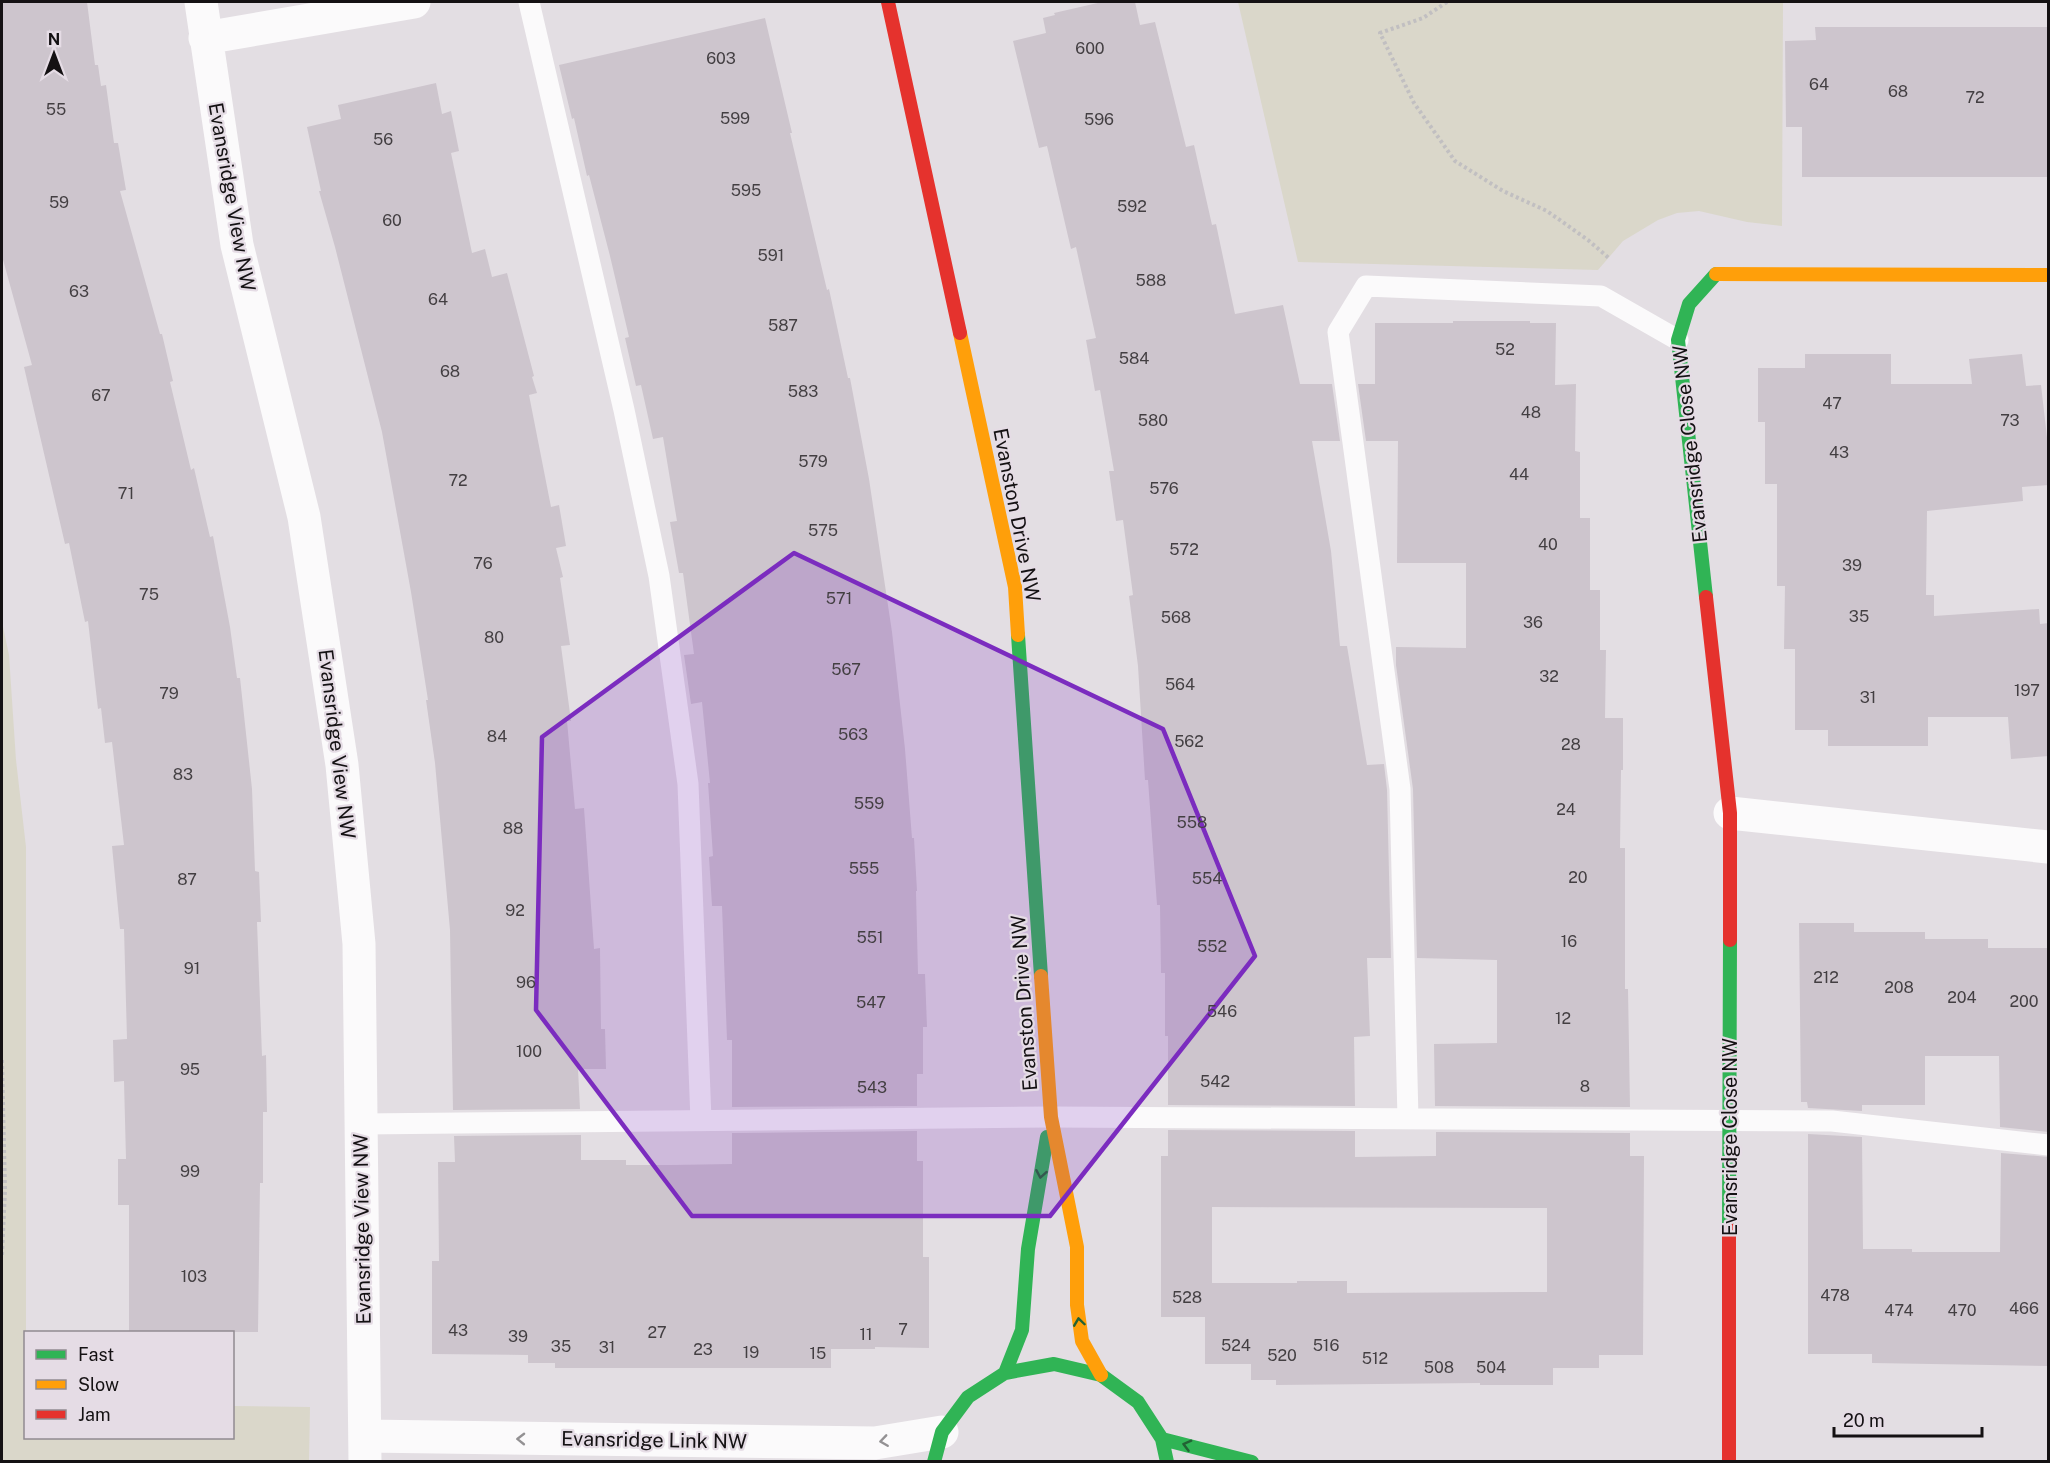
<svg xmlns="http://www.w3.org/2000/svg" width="2050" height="1463" font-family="'Public Sans',sans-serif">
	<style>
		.green { fill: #dad7ca }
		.building { fill: #cdc5cd; fill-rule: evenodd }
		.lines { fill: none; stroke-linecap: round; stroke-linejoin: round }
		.path { stroke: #c1bfc1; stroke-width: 4; stroke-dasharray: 3 3; stroke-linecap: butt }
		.lane { stroke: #fbfafb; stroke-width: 21 }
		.street { stroke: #fbfafb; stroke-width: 33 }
		.fast { stroke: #30b455; stroke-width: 14 }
		.slow { stroke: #ff9f0a; stroke-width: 14 }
		.jam { stroke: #e5322d; stroke-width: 14 }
		.oneway { stroke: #226234 }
		.oneway2 { stroke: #939193 }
		.marked { fill: #7b2cbf; fill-opacity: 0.2; stroke: #7b2cbf; stroke-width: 4.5; stroke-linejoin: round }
		.labels { text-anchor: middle; stroke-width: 4.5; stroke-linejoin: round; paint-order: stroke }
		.number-label { font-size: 16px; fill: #433f42 }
		.street-label { font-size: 20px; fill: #141113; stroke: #e5dce5 }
	</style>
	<rect width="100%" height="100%" fill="#e3dee3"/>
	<path class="green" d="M1238 2H1783L1782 226 1747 222 1699 211 1677 213 1658 220 1623 241 1598 270 1298 262Z
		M2 622 9 655 16 760 26 847V1438H232L233 1406 310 1407 309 1461H2Z"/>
	<path class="building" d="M2 2H87L95 65H98L101 86 106 85 114 143H118L126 190 120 191 160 334H162L173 381 170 382 191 470 194 468 210 537 213 536 230 627 237 678H240L252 789 255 871 259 872 261 922H257L262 1056 266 1055 267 1112H263V1183H260L258 1332H129V1205H118V1159H126L124 1081 114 1082 113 1040 127 1039 124 929H120L112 846 124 845 112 742 105 743 101 708 98 709 88 621 85 622 69 543 65 544 24 367 32 365 2 256Z
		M1102 2H1135L1140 25 1155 22 1186 147 1194 145 1212 225 1216 224 1235 314 1283 305 1300 384H1332L1340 441H1312L1331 551 1340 646H1347L1367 765 1384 764 1387 790 1391 958H1367L1370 1036 1354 1037 1355 1106 1168 1105V1036H1165V973H1161L1160 905H1157L1148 780H1145L1138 666 1129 596 1133 595 1123 520 1116 521 1109 471H1114L1100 390 1095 391 1086 340 1096 338 1076 247 1071 249 1047 146 1039 148 1013 41 1046 33 1043 18 1055 15 1054 13Z
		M765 18 792 133H790L827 290 829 289 848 378H850L869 479 892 632 905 749 912 838H914L917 891H916L918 974H925L927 1027H923V1074H917V1106L732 1107V1040H727L722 906H712L709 857 713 856 708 783H710L702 702 691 704 684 655 694 654 683 573H679L670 522 677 521 663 437 653 439 641 385 636 386 625 338 629 337 610 256 589 175 587 176 574 118 572 119 559 65Z
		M1815 27H2049V177H1802V127H1786L1785 41 1816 40Z
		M436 83 442 114 451 111 459 151 451 153 472 253 485 249 492 277 507 273 534 376 532 377 537 393 529 395 551 507 559 505 566 546 556 548 563 577 560 578 570 645 561 646 571 721H567L575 809 584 808 594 949 600 948 601 1029H605L606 1069H578L580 1109 453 1110 450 930 435 763 426 700H428L411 592 382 432 335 247 319 191H321L307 127 341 119 338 105Z
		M1453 321H1530V323H1556L1555 385 1576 384 1575 451 1580 452V518H1590V590H1600V650H1606L1605 718H1623V770H1621L1620 848H1625V989H1628L1630 1107 1435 1106 1434 1044 1497 1043V960L1417 958 1413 789 1396 665V647L1466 648V563H1397L1398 441H1366L1358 384H1375V323H1453Z
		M1805 354H1891V384H1972L1969 359 2022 354 2026 386 2041 385 2049 455V485L2022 487 2023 501 1927 511 1926 595H1934V616L2039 609 2040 624 2049 623V756L2011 759 2008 717H1928V746H1828V730H1795V649H1784L1785 586H1777V484H1765V422H1758V368H1805Z
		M1799 923H1854V932H1925V939H1988V948H2049V1132L2000 1127 1999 1056H1925V1105H1862V1111L1808 1108 1807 1102H1801Z
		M1168 1130 1355 1131V1157L1436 1156V1132L1630 1133V1156H1644L1643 1355H1599V1368H1553V1385H1480V1383L1276 1385V1380H1251V1364H1205V1317H1161V1156H1168ZM1212 1207 1547 1208V1292L1347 1293V1281H1297V1283H1212Z
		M917 1131V1161H923V1257H929V1348L875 1347V1349H831V1368H555V1363H528V1355L432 1354V1261H439L438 1162H455L454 1136 581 1135V1160H626V1165H671L732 1164V1133Z
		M1808 1134 1862 1137 1863 1249H1912V1252H2000L2001 1153 2049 1157V1366L1872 1363V1354H1808Z"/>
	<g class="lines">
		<path class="path" d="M1447 2 1423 18 1380 33 1414 103 1455 161 1503 191 1547 211 1588 240 1610 259
			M2 1060 5 1190 2 1255"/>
		<path class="lane" d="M529 2 624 410 659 576 688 784 701 1120
			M1408 1119 1400 789 1338 332 1366 286 1601 296 1678 340
			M361 1124 1051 1117 1832 1121 2048 1145"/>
		<path class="street" d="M201 2 237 245 304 517 342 765 359 944 365 1462
			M205 38 414 2
			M1730 813 2048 847
			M365 1436 875 1443 942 1432"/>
		<path class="fast" d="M1706 597 1678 340 1689 304 1716 274
			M1018 635 1041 976
			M1729 1229 1730 940
			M1005 1373 1022 1330 1028 1249 1047 1137
			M1162 1439 1252 1462
			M934 1462 942 1432 968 1397 1005 1373 1054 1364 1101 1375 1138 1402 1162 1439 1167 1462"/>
		<path class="slow" d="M1716 274 2048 275
			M960 333 1015 587 1018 635
			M1041 976 1051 1117 1077 1247V1305L1082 1341 1101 1375"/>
		<path class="jam" d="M888 2 960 333
			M1706 597 1730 813V940
			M1729 1462V1229"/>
	</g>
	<defs><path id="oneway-chevron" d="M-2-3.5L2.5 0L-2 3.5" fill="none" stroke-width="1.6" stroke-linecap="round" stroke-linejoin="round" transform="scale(1.5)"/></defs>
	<g class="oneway">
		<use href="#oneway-chevron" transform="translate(1041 1174) rotate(100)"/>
		<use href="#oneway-chevron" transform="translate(1079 1322) rotate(-98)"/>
		<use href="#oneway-chevron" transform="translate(1187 1445) rotate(-165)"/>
	</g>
	<g class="oneway2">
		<use href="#oneway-chevron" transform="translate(521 1439) rotate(-179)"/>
		<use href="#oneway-chevron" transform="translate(884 1441) rotate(172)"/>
	</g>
	<path class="marked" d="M794 553 1163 729 1255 956 1050 1216H692L536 1010 542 737Z"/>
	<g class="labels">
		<g class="number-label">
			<text x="1090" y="54">600</text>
			<text x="721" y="64">603</text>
			<text x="1819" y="90">64</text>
			<text x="1898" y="97">68</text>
			<text x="1975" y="103">72</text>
			<text x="56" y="115">55</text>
			<text x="735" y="124">599</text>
			<text x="1099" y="125">596</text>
			<text x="383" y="145">56</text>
			<text x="746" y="196">595</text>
			<text x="59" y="208">59</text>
			<text x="1132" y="212">592</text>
			<text x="392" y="226">60</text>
			<text x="771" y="261">591</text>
			<text x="1151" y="286">588</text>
			<text x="79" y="297">63</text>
			<text x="438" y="305">64</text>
			<text x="783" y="331">587</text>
			<text x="1505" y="355">52</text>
			<text x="1134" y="364">584</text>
			<text x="450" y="377">68</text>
			<text x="803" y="397">583</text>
			<text x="101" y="401">67</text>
			<text x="1832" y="409">47</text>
			<text x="1531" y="418">48</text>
			<text x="1153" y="426">580</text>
			<text x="2010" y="426">73</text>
			<text x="1839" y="458">43</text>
			<text x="813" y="467">579</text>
			<text x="1519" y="480">44</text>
			<text x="458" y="486">72</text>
			<text x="1164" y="494">576</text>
			<text x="126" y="499">71</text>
			<text x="823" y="536">575</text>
			<text x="1548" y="550">40</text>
			<text x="1184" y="555">572</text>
			<text x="483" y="569">76</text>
			<text x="1852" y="571">39</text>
			<text x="149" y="600">75</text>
			<text x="839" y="604">571</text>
			<text x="1859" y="622">35</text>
			<text x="1176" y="623">568</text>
			<text x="1533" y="628">36</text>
			<text x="494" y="643">80</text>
			<text x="846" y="675">567</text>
			<text x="1549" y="682">32</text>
			<text x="1180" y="690">564</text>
			<text x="2027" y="696">197</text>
			<text x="169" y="699">79</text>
			<text x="1868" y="703">31</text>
			<text x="853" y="740">563</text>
			<text x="497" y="742">84</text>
			<text x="1189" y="747">562</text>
			<text x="1571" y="750">28</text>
			<text x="183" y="780">83</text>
			<text x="869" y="809">559</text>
			<text x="1566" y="815">24</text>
			<text x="1192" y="828">558</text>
			<text x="513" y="834">88</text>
			<text x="864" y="874">555</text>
			<text x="1578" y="883">20</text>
			<text x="1207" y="884">554</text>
			<text x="187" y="885">87</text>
			<text x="515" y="916">92</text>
			<text x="870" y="943">551</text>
			<text x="1569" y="947">16</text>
			<text x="1212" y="952">552</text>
			<text x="192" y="974">91</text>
			<text x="1826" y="983">212</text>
			<text x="526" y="988">96</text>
			<text x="1899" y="993">208</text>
			<text x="1962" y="1003">204</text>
			<text x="2024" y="1007">200</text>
			<text x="871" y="1008">547</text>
			<text x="1222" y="1017">546</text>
			<text x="1563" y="1024">12</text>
			<text x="529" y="1057">100</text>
			<text x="190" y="1075">95</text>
			<text x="1215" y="1087">542</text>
			<text x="1585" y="1092">8</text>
			<text x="872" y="1093">543</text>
			<text x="190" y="1177">99</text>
			<text x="194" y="1282">103</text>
			<text x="1835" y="1301">478</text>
			<text x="1187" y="1303">528</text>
			<text x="2024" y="1314">466</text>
			<text x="1899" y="1316">474</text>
			<text x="1962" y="1316">470</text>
			<text x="903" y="1335">7</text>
			<text x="458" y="1336">43</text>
			<text x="657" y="1338">27</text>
			<text x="866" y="1340">11</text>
			<text x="518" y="1342">39</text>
			<text x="1236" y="1351">524</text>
			<text x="1326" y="1351">516</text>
			<text x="561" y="1352">35</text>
			<text x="607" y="1353">31</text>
			<text x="703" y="1355">23</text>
			<text x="751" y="1358">19</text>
			<text x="818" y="1359">15</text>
			<text x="1282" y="1361">520</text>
			<text x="1375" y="1364">512</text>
			<text x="1439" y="1373">508</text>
			<text x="1491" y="1373">504</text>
		</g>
		<g class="street-label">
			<text transform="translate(232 197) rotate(80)" y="7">Evansridge View NW</text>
			<text transform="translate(1690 444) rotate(-96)" y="7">Evansridge Close NW</text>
			<text transform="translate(1017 515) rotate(79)" y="7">Evanston Drive NW</text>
			<text transform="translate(337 744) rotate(83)" y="7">Evansridge View NW</text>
			<text transform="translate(1024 1003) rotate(-94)" y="7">Evanston Drive NW</text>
			<text transform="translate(1730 1137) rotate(-90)" y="7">Evansridge Close NW</text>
			<text transform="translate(362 1229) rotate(-91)" y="7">Evansridge View NW</text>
			<text transform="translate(654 1440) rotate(1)" y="7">Evansridge Link NW</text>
		</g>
	</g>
	<rect width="2050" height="1463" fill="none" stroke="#141113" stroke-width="6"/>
	<rect x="24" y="1331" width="210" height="108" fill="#e5dce5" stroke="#918b91" stroke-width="1.5"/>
	<rect x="36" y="1350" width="30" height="9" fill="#30b455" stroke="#918b91" stroke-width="1.5"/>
	<text x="78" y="1361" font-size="18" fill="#141113">Fast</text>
	<rect x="36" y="1380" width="30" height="9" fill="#ff9f0a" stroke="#918b91" stroke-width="1.5"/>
	<text x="78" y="1391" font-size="18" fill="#141113">Slow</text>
	<rect x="36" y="1410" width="30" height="9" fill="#e5322d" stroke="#918b91" stroke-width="1.5"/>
	<text x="78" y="1421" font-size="18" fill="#141113">Jam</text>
	<g transform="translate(54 54)" stroke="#e5dce5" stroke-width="4.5" paint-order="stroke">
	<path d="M0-4.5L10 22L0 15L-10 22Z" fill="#141113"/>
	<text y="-9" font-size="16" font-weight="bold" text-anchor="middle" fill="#141113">N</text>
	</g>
	<path d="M1834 1427v9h148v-9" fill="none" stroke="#141113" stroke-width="3"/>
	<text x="1843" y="1427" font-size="18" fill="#141113" stroke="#e5dce5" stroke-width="4.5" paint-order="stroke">20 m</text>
</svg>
